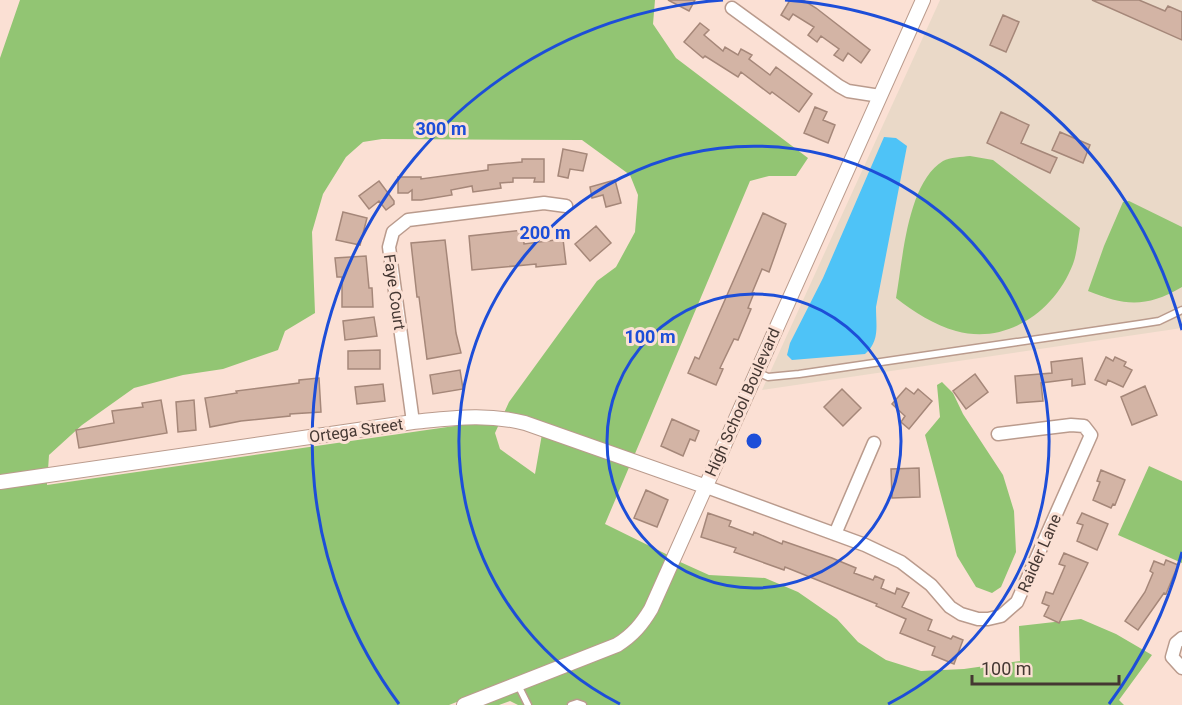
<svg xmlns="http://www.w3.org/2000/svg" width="1182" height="705" font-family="Roboto,sans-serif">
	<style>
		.education { fill: #ead9c8 }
		.green { fill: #92c573 }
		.water { fill: #4ec3f7 }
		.building { fill: #d3b4a5; stroke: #a58779; stroke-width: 1.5 }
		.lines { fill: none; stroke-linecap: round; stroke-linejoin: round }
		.service-casing { stroke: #ba9b8d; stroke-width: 9 }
		.minor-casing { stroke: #ba9b8d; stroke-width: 15 }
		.tertiary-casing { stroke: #ba9b8d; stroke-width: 16 }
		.service { stroke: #fff; stroke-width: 6 }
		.minor { stroke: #fff; stroke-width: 12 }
		.tertiary { stroke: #fff; stroke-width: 14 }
		.ring { fill: none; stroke: #1d4ed8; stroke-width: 3 }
		.labels { text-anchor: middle; stroke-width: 6; stroke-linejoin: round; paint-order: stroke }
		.street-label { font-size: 16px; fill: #443732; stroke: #fbe0d4 }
		.centre { fill: #1d4ed8; stroke: #fbe0d4; stroke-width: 3 }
		.ring-label { font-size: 18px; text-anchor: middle; font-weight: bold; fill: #1d4ed8; stroke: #fbe0d4; stroke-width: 6; stroke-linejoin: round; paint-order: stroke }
	</style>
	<rect width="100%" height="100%" fill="#fbe0d4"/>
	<path class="education" d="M940 0H1182V328L762 390Z"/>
	<path class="green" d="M20 0H655L653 24 676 58 808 158 796 176H769L750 181 634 456 504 413 509 402 597 281 616 267 635 232 638 195 630 175 582 140 382 139 363 142 346 157 323 194 312 232 315 313 285 331 278 350 223 369 183 375 134 388 82 425 49 455 48 470 0 477V58Z
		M970 156 993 160 1080 228C1078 239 1077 253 1073 264 1055 311 1007 345 956 331 934 325 914 312 896 298 903 259 907 183 943 161 950 157 962 157 970 156Z
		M1129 201 1182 227V287C1146 308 1125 306 1088 291L1104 246 1123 202Z
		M942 382 953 393 963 414 1003 475 1014 511 1016 552 1001 587 992 593 976 587 957 556 925 435 940 417 937 385Z
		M482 422H500L495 433 500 449 535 474 542 434 630 465 605 524 668 555 638 620 614 640 449 705H0V488L47 481V485Z
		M1149 466 1182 481V563L1118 535Z
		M678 561 709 575 765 578 798 592 837 619 858 642 886 660 921 671 964 669 1020 661 1019 626 1081 619 1116 634 1152 655 1119 700 1124 705H518L510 701 499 705H479L621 649Z"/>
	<path class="water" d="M884 137 896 138 907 146 876 307C876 326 880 341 865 354L792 360 787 355 790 343 823 278Z"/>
	<path class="building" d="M668 0H695L689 11Z
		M790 0H803L816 8 870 50 861 63 848 53 843 61 834 55 839 49 821 36 817 42 808 35 814 27 793 14 789 20 781 15Z
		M1092 0H1139L1165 11 1168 6 1182 12V40Z
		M1003 15 1019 22 1006 52 990 45Z
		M700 23 709 30 704 35 723 51 725 47 738 55 741 49 752 55 749 59 770 75 776 67 812 94 799 112 772 92 770 94 741 72 738 77 705 56 703 58 684 42Z
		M815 107 827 112 823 120 835 125 828 143 804 133Z
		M1001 112 1029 125 1021 143 1057 158 1050 173 987 143Z
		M1060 132 1090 145 1083 163 1052 150Z
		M563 149 587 154 583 171 570 169 568 178 558 176Z
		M522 159H544V182H534L535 178H513V182L500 183 501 188 473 192 472 186 451 190 452 195 421 200H412V190L408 193H398V177H421V179L488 170V165L522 162Z
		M615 180 621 203 606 207 603 195 592 198 590 187Z
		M379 181 394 201V204L386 210 379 201 369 209 359 196Z
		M343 212 367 218 360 245 336 240Z
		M763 213 786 224 769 272 762 269 752 293H754L748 308 751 309 738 340 734 339 720 368 723 369 716 385 688 373 695 357 699 359Z
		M596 226 611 243 590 261 575 244Z
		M523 230 524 244 563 239 566 264 536 267V264L472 270 469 236Z
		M445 240 456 333 461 353 427 359 419 297H417L411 243Z
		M366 256 369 288H372L373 307H342V277H337L335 258Z
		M374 317 377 336 345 340 343 321Z
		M380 350V369H348V351Z
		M1106 357 1113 361 1115 357 1126 362 1124 366 1132 370 1123 387 1108 380 1106 385 1095 380Z
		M1082 358 1085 384 1072 386V379L1041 383 1043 401 1017 403 1015 376 1052 373 1051 362Z
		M460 370 463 389 433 394 430 375Z
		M975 374 988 392 966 409 953 391Z
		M319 378 321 412 290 414V416L241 421 210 427 205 398 237 393 236 391 299 383V380Z
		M383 384 385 401 357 404 355 387Z
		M1145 386 1157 415 1132 425 1121 397Z
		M906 388 914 394 918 389 932 401 909 429 901 422 905 416 892 404Z
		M842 389 861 408 843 426 824 407Z
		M161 400 167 433 79 448 76 430 114 423 112 411 143 407 142 403Z
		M194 400 196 430 178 432 176 402Z
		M672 419 699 431 695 441 690 439 683 456 661 446Z
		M919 468 920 497 892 498 891 469Z
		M1101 470 1125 480 1115 505 1113 504 1111 508 1093 500 1100 482 1097 481Z
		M646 490 668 500 657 527 634 518Z
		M708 513 731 521 729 526 753 535 754 532 782 544 783 541 832 558 856 568 854 573 873 580 875 576 884 580 881 588 895 594 897 588 909 593 902 607 932 620 928 630 951 639 953 636 963 640 954 664 932 655 935 647 900 633 906 619 876 606 877 604 785 567 784 570 734 552 736 548 701 537Z
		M1082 513 1108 524 1097 550 1077 541 1083 525 1077 523Z
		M1064 553 1088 563 1059 623 1044 616 1049 606 1042 603 1046 592 1053 594 1065 566 1059 564Z
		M1166 560 1178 565 1166 594 1164 593 1138 630 1125 621 1145 592 1153 573 1150 571 1154 561 1164 565Z"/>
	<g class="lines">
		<defs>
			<path id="service" d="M757 372 768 377 799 374 1140 324 1159 321 1182 310
				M518 685 528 705
				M571 705 577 703 583 705"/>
			<path id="minor" d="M732 8 839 86 848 91 880 96
				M413 422 389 247 393 232 408 220 544 203 566 206
				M704 486 865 545 901 562 931 585 950 607 961 614 978 619H988L1001 616 1017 602 1091 435 1084 426 1071 425 998 434
				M835 534 874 443
				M1182 638 1176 643 1172 657 1182 668"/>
			<path id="tertiary" d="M0 482 413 422C453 418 486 413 525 423L704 486
				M464 705 617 645C633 635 642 624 651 609L923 0"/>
		</defs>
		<use href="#service" class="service-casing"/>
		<use href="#minor" class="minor-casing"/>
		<use href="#tertiary" class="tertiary-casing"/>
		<use href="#service" class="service"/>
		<use href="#minor" class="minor"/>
		<use href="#tertiary" class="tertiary"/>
	</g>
	<g class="ring">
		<circle cx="754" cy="441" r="147"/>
		<path d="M620 704A295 295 0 1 1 888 704"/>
		<path d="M1182 552A442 442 0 0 1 1109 704M399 704A442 442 0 0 1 723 0M785 0A442 442 0 0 1 1182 330"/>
	</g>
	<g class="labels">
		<g class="street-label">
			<text transform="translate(395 292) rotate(82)" y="6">Faye Court</text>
			<text transform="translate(742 402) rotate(-66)" y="6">High School Boulevard</text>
			<text transform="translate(356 430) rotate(-8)" y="6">Ortega Street</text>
			<text transform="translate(1039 553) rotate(-66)" y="6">Raider Lane</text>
		</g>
	</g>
	<circle cx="754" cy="441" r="9" class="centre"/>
	<g class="ring-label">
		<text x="441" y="135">300 m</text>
		<text x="545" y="239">200 m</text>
		<text x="650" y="343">100 m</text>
	</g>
	<path d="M972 675v9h147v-9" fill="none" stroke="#443732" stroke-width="3"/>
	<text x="981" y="675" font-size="18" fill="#443732" stroke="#fbe0d4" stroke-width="4.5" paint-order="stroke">100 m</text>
</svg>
